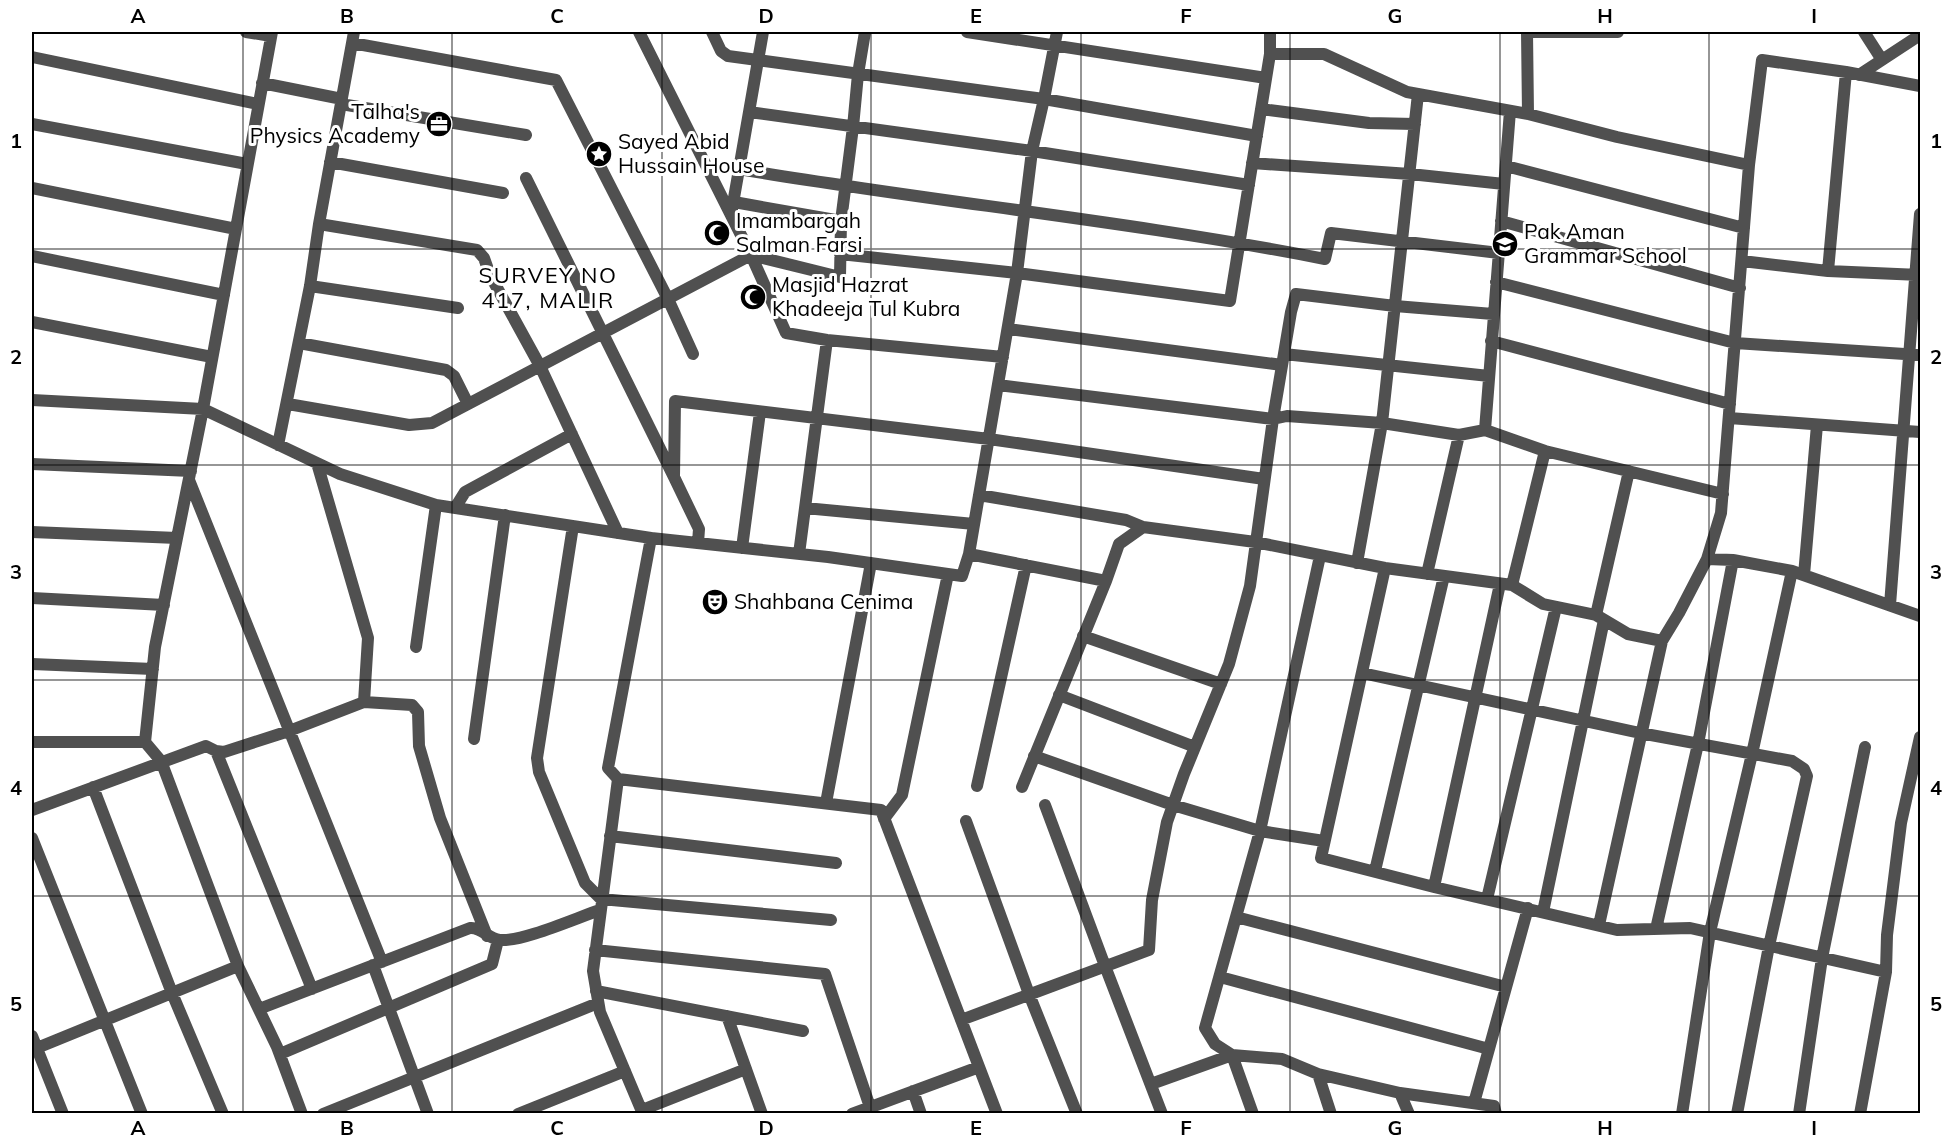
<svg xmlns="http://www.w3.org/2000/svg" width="1952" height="1145" font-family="Mulish,sans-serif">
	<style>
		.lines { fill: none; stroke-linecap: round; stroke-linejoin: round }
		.minor { stroke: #505050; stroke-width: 12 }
		.grid { fill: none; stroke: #000; stroke-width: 1.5; stroke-opacity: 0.55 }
		.labels { text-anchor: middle; stroke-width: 6; stroke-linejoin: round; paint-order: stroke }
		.poi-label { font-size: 21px; fill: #000; stroke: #fff; text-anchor: start }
		.neighbourhood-label { font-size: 22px; letter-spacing: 1.5px; fill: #000; stroke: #fff }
		.neatline { fill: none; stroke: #000; stroke-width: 2 }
		.grid-label { font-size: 20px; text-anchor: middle; font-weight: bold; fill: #000 }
	</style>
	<rect width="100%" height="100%" fill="#fff"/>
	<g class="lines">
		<path class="minor" d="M246 32 271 36
			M272 32 203 409 155 647 145 742 161 761 238 966 277 1047 302 1114
			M639 32 751 255 786 333 827 340 1003 357
			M712 32 721 51 728 56 1044 99 1257 136
			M967 32 1266 78
			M1057 32 1044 99 1032 151 1017 273 969 554 1106 581
			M1527 32 1528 114
			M1528 32H1618
			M1864 32 1882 60
			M352 43 556 80 668 299 693 354
			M1270 54H1324L1407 92 1528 114 1617 137 1749 165
			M32 57 258 104
			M1859 75 1920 35
			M262 83 342 99
			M341 104 526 135
			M1261 109 1369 123 1415 124
			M749 112 1032 151 1249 185
			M32 124 247 164
			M330 162 503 193
			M1252 163 1410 174 1504 184
			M1506 166 1744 228
			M739 169C934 202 1131 221 1325 259L1331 233 1499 253
			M526 178 674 477 699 529 698 543
			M32 188 236 229
			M734 202 841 221
			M731 215 763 32
			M1501 221 1740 288
			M319 224 477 250 484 258 490 275 540 366 618 533
			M840 254 1017 273 1230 301 1270 54V32
			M32 256 224 295
			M1742 261 1828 271 1920 275
			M1828 271 1846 72
			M1496 282 1735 343 1920 355
			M310 286 458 308
			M32 322 212 357
			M1008 329 1282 365
			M1491 341 1730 404
			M299 343 446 370 454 376 468 404
			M1284 354 1489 376
			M998 385 1273 419 1287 416 1382 423 1459 435 1485 430 1545 451 1723 494
			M32 400 203 409 340 474 436 505 651 538 828 557 962 576 969 554
			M288 404 409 425 432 423 751 255 840 277 841 221 853 127 858 74 865 32
			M1729 418 1920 432
			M1485 430 1510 111
			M278 445 310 286 319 224 354 32
			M317 463 368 638 364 702
			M32 464 191 471
			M674 477 675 401 989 439 1264 479
			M189 480 382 962
			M979 495 1126 520 1143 527
			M455 508 465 492 572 434
			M805 508 974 524
			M573 526 537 758 539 772 585 883 601 899 831 920
			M32 532 177 538
			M742 548 760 412
			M799 554 827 340
			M1320 556 1260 831 1205 1028 1215 1044 1232 1055 1282 1059 1318 1074 1400 1093 1494 1106 1496 1114
			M1707 559 1721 513 1749 165 1762 60 1846 72 1920 86
			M1357 563 1382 423 1418 94
			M1385 568 1321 858 1434 887 1617 930 1690 928 1886 972
			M1427 574 1459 435
			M1804 575 1817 425
			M1512 585 1545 451
			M32 598 164 605
			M1890 605 1920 214
			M1596 615 1629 471
			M1083 636 1221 684
			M416 647 436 505
			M32 664 153 669
			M1362 673 1640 733 1792 761 1804 769 1807 776 1769 946 1737 1114
			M1059 695 1195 747
			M474 739 505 515
			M32 742H145
			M216 751 312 989
			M1034 756 1173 805 1260 831 1324 841
			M618 779 881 810 997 1114
			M977 786 1026 565
			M93 787 172 993 223 1114
			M1022 787 1106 581 1119 544 1143 527 1255 542 1385 568 1512 585 1543 604 1596 615 1628 634 1662 641 1679 613 1707 559 1733 560 1792 571 1920 616
			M826 803 871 563
			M1045 805 1105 966 1162 1114
			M32 810 206 746 216 751 224 752 289 731 364 702 412 705 418 712 419 746 440 818 487 936
			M884 819 902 795 948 574
			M966 821 1029 994 1077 1114
			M610 836 836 863
			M32 838 142 1114
			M1375 871 1444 576
			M1434 887 1500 584
			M1487 899 1556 607
			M1543 912 1604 620
			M1236 917 1506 987
			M1599 925 1662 641
			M1656 929 1698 744 1733 560
			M595 950 825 974 870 1107
			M373 965 428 1114
			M1220 977 1489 1049
			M596 991 803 1031
			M259 1009 470 928C482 927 488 939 500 940 522 942 576 918 600 910
			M727 1016 762 1114
			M961 1020 1149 950 1152 900 1167 822 1184 774 1229 664 1250 586 1273 419 1291 312 1296 294 1395 306 1493 314
			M32 1036 63 1114
			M32 1050 238 966
			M280 1054 492 964 498 940
			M1318 1074 1331 1114
			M1151 1084 1232 1055 1253 1114
			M913 1091 921 1114
			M1400 1093 1409 1114
			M1474 1103 1528 908
			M642 1110 746 1069
			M323 1114 598 1003
			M518 1114 625 1071
			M643 1114 600 1012 593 971 618 779 608 768 651 538
			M852 1114 979 1067
			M1682 1114 1710 932 1752 754 1792 571
			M1799 1114 1822 958 1865 747
			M1860 1114 1886 972 1887 935 1901 823 1920 737"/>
	</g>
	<path class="grid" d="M243 32V1114M452 32V1114M662 32V1114M871 32V1114M1081 32V1114M1290 32V1114M1500 32V1114M1709 32V1114M32 249H1920M32 465H1920M32 680H1920M32 896H1920"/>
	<defs>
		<symbol id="office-disc" viewBox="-11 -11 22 22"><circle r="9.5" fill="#000" stroke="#fff"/><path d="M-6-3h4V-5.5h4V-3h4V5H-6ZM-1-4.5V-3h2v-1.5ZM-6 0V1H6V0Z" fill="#fff"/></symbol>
		<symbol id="sight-disc" viewBox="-11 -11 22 22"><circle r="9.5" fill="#000" stroke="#fff"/><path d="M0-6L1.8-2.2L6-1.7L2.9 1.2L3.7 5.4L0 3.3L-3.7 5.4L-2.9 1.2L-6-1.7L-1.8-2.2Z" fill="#fff"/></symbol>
		<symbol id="mosque-disc" viewBox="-11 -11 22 22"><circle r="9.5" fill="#000" stroke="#fff"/><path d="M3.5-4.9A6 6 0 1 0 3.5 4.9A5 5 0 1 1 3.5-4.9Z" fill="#fff"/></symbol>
		<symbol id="school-disc" viewBox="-11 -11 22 22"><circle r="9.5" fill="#000" stroke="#fff"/><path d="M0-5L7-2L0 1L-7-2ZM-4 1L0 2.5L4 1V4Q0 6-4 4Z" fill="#fff"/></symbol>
		<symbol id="theatre-disc" viewBox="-11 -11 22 22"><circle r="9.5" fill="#000" stroke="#fff"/><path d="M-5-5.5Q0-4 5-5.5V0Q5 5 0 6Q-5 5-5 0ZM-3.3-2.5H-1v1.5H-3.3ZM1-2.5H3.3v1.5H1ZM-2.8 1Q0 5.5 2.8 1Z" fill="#fff"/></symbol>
	</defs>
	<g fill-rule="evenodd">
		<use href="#office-disc" x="424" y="109" width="30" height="30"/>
		<use href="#sight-disc" x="584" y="139" width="30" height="30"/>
		<use href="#mosque-disc" x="702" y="218" width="30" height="30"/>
		<use href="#school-disc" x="1490" y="229" width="30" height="30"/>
		<use href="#mosque-disc" x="738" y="282" width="30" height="30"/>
		<use href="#theatre-disc" x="700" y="587" width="30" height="30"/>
	</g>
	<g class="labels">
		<g class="poi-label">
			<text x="420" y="119" text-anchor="end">Talha's<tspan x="420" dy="24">Physics Academy</tspan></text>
			<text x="618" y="149">Sayed Abid<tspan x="618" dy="24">Hussain House</tspan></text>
			<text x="736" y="228">Imambargah<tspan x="736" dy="24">Salman Farsi</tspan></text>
			<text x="1524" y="239">Pak Aman<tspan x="1524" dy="24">Grammar School</tspan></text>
			<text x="772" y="292">Masjid Hazrat<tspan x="772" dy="24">Khadeeja Tul Kubra</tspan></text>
			<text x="734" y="609">Shahbana Cenima</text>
		</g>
		<g class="neighbourhood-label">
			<text x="548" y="283">SURVEY NO<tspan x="548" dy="25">417, MALIR</tspan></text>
		</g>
	</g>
	<rect width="1952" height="1145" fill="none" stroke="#ffffff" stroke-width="66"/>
	<rect x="33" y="33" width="1886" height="1079" class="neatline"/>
	<g class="grid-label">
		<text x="138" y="23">A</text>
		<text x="347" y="23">B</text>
		<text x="557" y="23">C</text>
		<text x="766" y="23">D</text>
		<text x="976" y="23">E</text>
		<text x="1186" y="23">F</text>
		<text x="1395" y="23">G</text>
		<text x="1605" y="23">H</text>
		<text x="1814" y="23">I</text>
		<text x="16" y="148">1</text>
		<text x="1936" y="148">1</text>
		<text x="16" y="364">2</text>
		<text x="1936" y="364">2</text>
		<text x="16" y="579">3</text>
		<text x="1936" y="579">3</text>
		<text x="16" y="795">4</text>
		<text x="1936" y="795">4</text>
		<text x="16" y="1011">5</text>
		<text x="1936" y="1011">5</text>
		<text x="138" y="1135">A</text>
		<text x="347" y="1135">B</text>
		<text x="557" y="1135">C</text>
		<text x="766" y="1135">D</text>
		<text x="976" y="1135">E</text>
		<text x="1186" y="1135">F</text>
		<text x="1395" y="1135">G</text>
		<text x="1605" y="1135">H</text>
		<text x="1814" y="1135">I</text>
	</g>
</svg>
